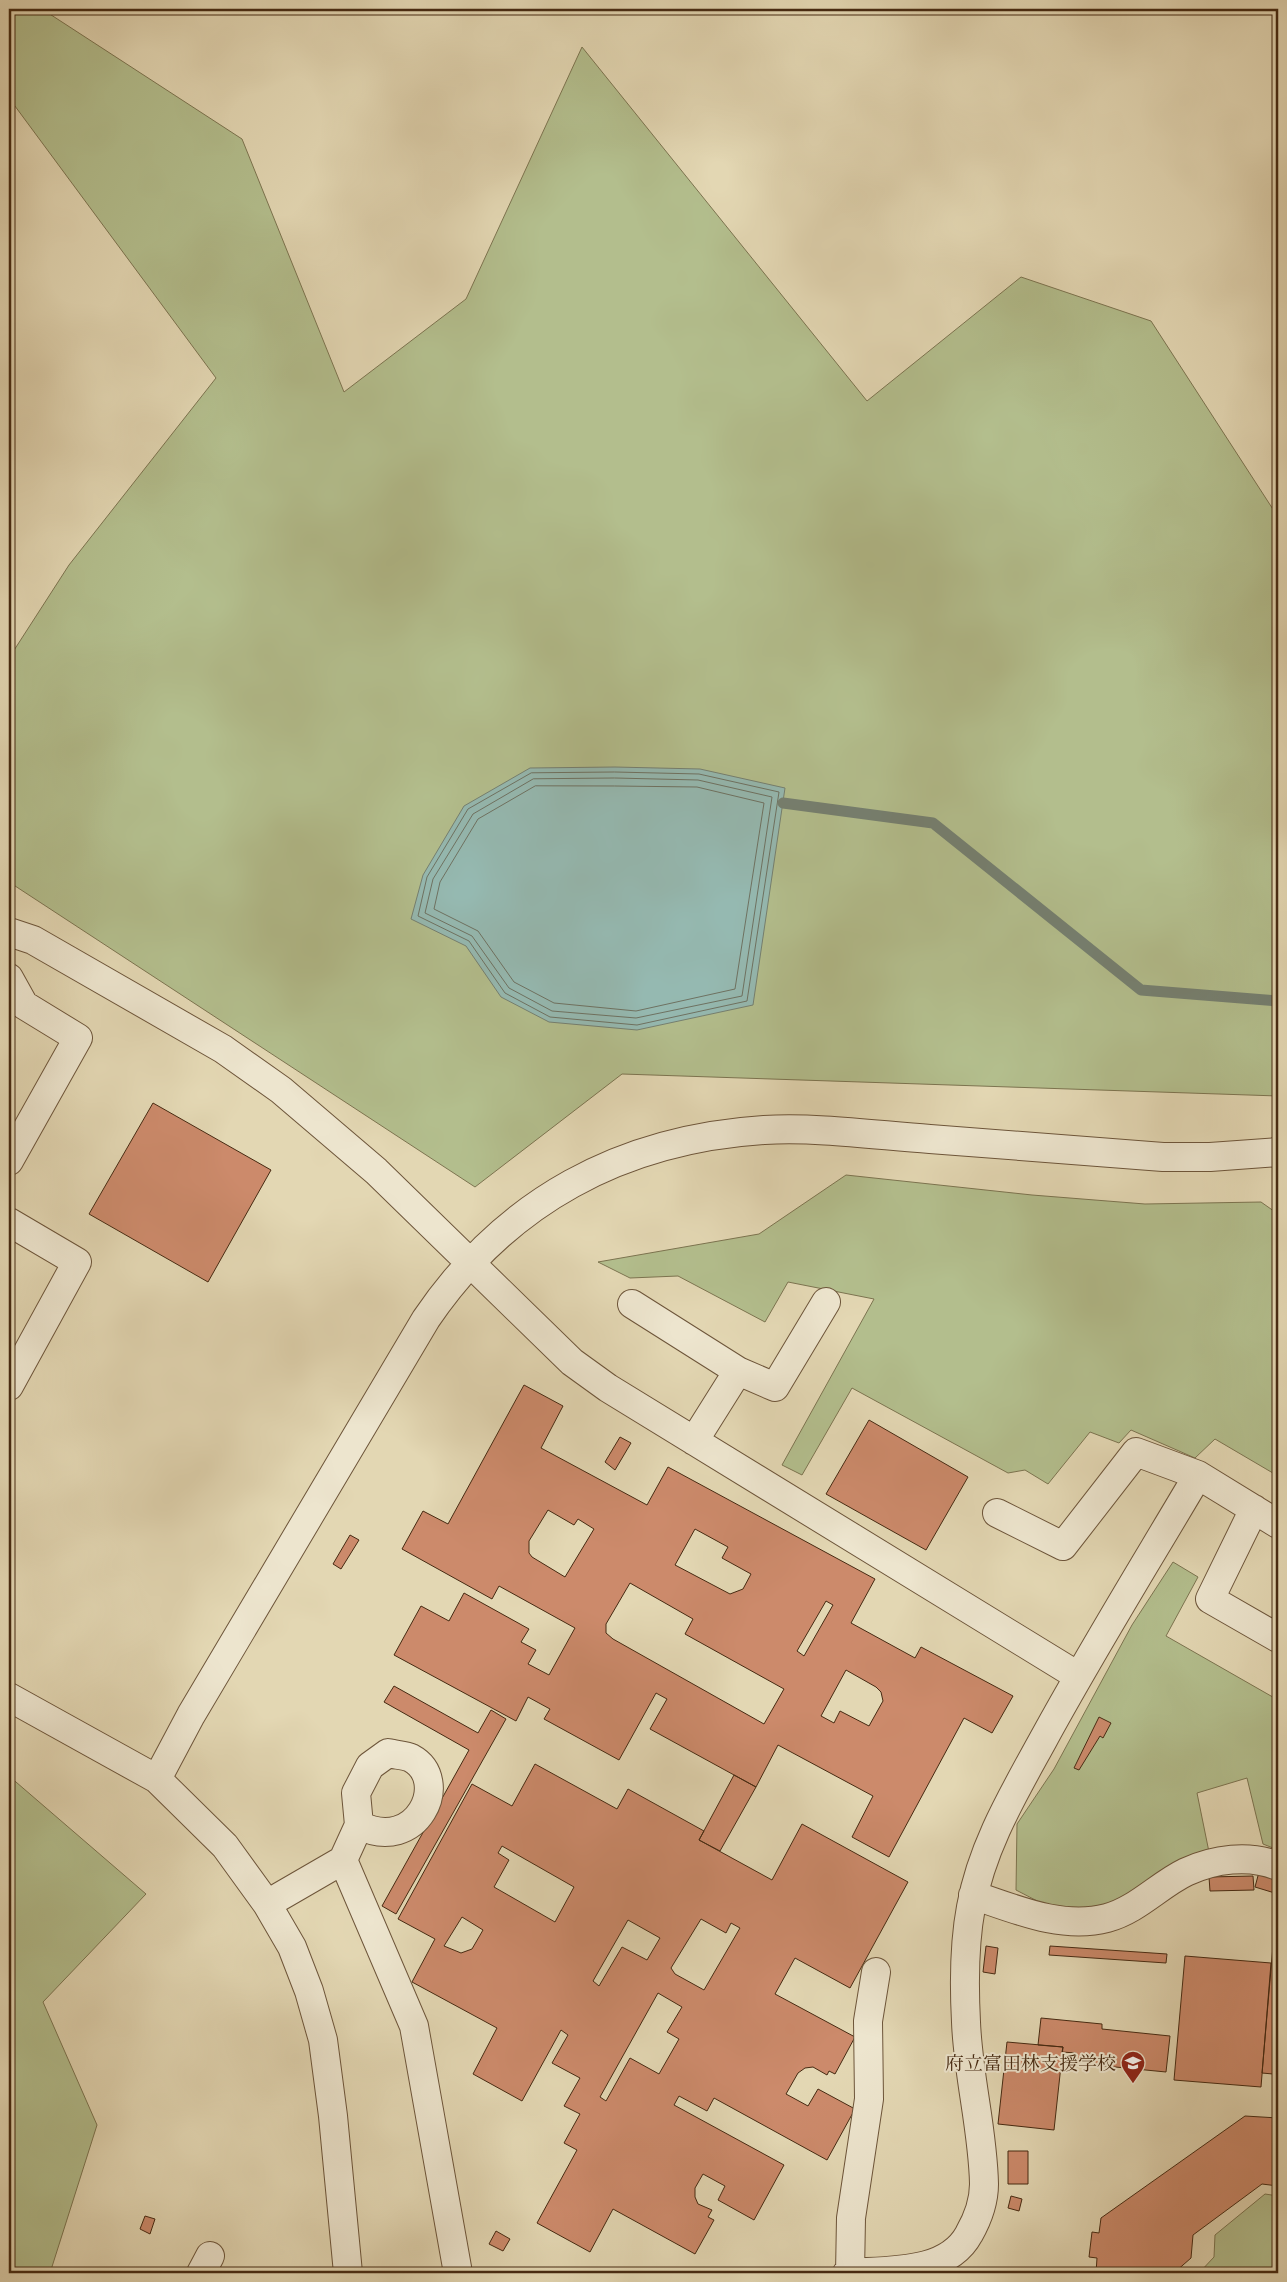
<svg xmlns="http://www.w3.org/2000/svg" width="1287" height="2282" font-family="'IM FELL DW Pica','Noto Serif JP',serif">
	<style>
		.green { fill: #b3be8d; stroke: #7c7450 }
		.water { fill: #95b9b1; stroke: #758071 }
		.lines { fill: none; stroke-linecap: round; stroke-linejoin: round }
		.shore { stroke: #6e7262; stroke-width: 1 }
		.stream { stroke: #758071; stroke-width: 11 }
		.building { fill: #cc8a6b; stroke: #462a12; fill-rule: evenodd }
		.minor-casing { stroke: #6d553a; stroke-width: 30 }
		.minor { stroke: #ede5ce; stroke-width: 28 }
		.labels { text-anchor: middle; stroke-width: 4; stroke-linejoin: round; paint-order: stroke }
		.poi-label { font-size: 19px; fill: #462a12; stroke: #ede5ce; text-anchor: end }
	</style>
	<rect width="100%" height="100%" fill="#e3d7b3"/>
	<filter id="stains"><feTurbulence type="fractalNoise" baseFrequency=".004" numOctaves="4"/><feColorMatrix values="0 0 0 0 .2 0 0 0 0 .09 0 0 0 0 .02 0 0 0 .5 -.17"/></filter>
	<radialGradient id="worn" r=".72"><stop offset=".6" stop-color="#630" stop-opacity="0"/><stop offset="1" stop-color="#630" stop-opacity=".3"/></radialGradient>
	<path class="green" d="M9 9H42L242 139 344 392 466 299 582 47 867 401 1021 277 1151 321 1278 517V1096L622 1074 475 1187 9 882V658L69 565 216 378 9 98Z
		M846 1175 1032 1195 1145 1204 1261 1202 1278 1214V1476L1215 1439 1195 1458 1131 1430 1119 1443 1090 1432 1048 1484 1025 1470 1008 1473 852 1388 802 1475 782 1465 874 1299 788 1282 765 1322 678 1276 630 1278 598 1262 759 1234Z
		M1173 1562 1198 1577 1166 1636 1278 1700V1850L1263 1844 1247 1778 1197 1793 1209 1852 1143 1892 1085 1913 1043 1904 1016 1890 1017 1824 1054 1769 1132 1625Z
		M9 1776 146 1894 43 2002 97 2125 50 2273H9Z
		M1265 2194 1278 2196V2273H1199L1214 2257 1215 2235Z"/>
	<path class="water" d="M615 767 700 769 785 788 753 1005 637 1030 549 1022 501 997 466 946 411 919 423 875 464 806 530 768Z"/>
	<g class="lines">
		<path class="shore" d="M615 772 699 774 779 792 747 1001 637 1025 550 1017 505 993 469 941 418 916 427 877 468 809 531 773Z
			M615 778 698 780 772 797 742 996 636 1018 552 1011 509 988 472 936 425 913 433 879 473 814 533 779Z
			M615 786 697 787 764 803 735 989 636 1011 554 1003 514 982 478 931 434 909 440 882 478 819 535 786Z"/>
		<path class="stream" d="M783 803 933 823 1141 990 1278 1001"/>
	</g>
	<path class="building" d="M153 1103 271 1170 208 1282 89 1214Z
		M524 1385 563 1406 541 1448 647 1505 668 1467 875 1579 851 1623 915 1658 921 1647 1013 1696 992 1733 964 1718 889 1857 852 1837 873 1796 778 1745 756 1787 650 1729 667 1699 656 1693 619 1760 544 1719 550 1709 528 1697 516 1721 394 1655 421 1606 449 1621 464 1593 529 1629 521 1642 536 1650 528 1664 549 1675 575 1628 499 1586 492 1599 402 1549 423 1511 448 1524ZM548 1510 574 1525 578 1519 594 1529 565 1577 532 1557 529 1553V1541ZM695 1529 728 1547 722 1558 751 1574 743 1589 730 1594 675 1565ZM630 1583 693 1619 685 1634 784 1689 764 1724 613 1639 606 1633V1624ZM826 1601 833 1605 804 1656 797 1651ZM846 1670 876 1687 881 1692 883 1701 869 1726 840 1711 834 1723 821 1716Z
		M869 1420 968 1477 926 1550 826 1494Z
		M620 1437 631 1443 615 1470 605 1462Z
		M350 1535 359 1540 341 1569 333 1564Z
		M394 1686 478 1733 491 1710 506 1719 396 1914 382 1906 469 1750 384 1702Z
		M1099 1717 1111 1723 1103 1738 1100 1736 1079 1770 1074 1768Z
		M535 1764 617 1809 628 1789 704 1831 699 1840 772 1880 802 1824 908 1882 850 1988 795 1958 775 1994 855 2037 835 2074 829 2071 827 2075 813 2067 805 2068 798 2073 786 2094 808 2106 818 2089 855 2109 827 2160 714 2098 707 2111 679 2096 674 2105 784 2165 754 2220 718 2200 725 2186 703 2174 695 2188V2197L698 2204 712 2210 708 2217 714 2220 695 2254 613 2209 590 2252 537 2223 577 2150 564 2143 580 2114 564 2106 580 2078 552 2063 568 2035 561 2030 522 2101 473 2074 497 2028 412 1982 435 1939 398 1919 472 1784 512 1806ZM502 1846 574 1887 555 1922 494 1887 509 1860 498 1853ZM462 1917 483 1930 472 1949 461 1953 444 1946ZM701 1919 726 1933 731 1923 740 1928 704 1990 675 1974 671 1968ZM628 1920 660 1938 647 1960 622 1947 599 1986 593 1981ZM658 1993 682 2007 667 2032 679 2039 659 2074 630 2058 606 2101 600 2097Z
		M734 1775 756 1787 720 1851 699 1840Z
		M1259 1872 1278 1878V1894L1255 1887Z
		M1253 1876 1254 1890 1210 1891 1209 1877Z
		M986 1946 998 1948 995 1974 983 1972Z
		M1050 1946 1167 1954 1166 1963 1049 1955Z
		M1273 1946H1278V2080L1273 2079V2074L1262 2073Z
		M1185 1956 1271 1963 1261 2087 1174 2080Z
		M1041 2018 1102 2024V2029L1170 2036 1166 2072 1075 2063 1076 2053 1062 2052 1063 2047 1038 2045Z
		M1007 2042 1063 2047 1054 2130 998 2124Z
		M1245 2116 1278 2118V2186L1262 2184 1193 2235 1191 2258 1175 2272 1096 2273 1097 2258 1089 2257 1092 2232 1099 2233 1101 2218Z
		M1008 2151H1028V2184H1008Z
		M1011 2196 1022 2199 1019 2211 1008 2208Z
		M145 2216 155 2219 150 2234 140 2229Z
		M496 2231 510 2239 503 2251 489 2244Z"/>
	<g class="lines">
		<defs>
			<path id="minor" d="M9 932 33 940 223 1049 281 1090 376 1171 572 1362 608 1388 1078 1676
				M9 978 24 1005 78 1038 9 1161
				M9 1222 77 1262 9 1386
				M632 1304 738 1371 775 1387 826 1302
				M694 1441 738 1371
				M1254 1509 1210 1599 1278 1638
				M997 1513 1063 1546 1136 1452 1198 1475
				M9 1697 157 1779 225 1846 267 1904 292 1947 309 1991 323 2040 333 2116 348 2273
				M157 1779 191 1715 426 1319C506 1201 622 1139 764 1130 819 1127 875 1135 930 1139 1007 1145 1085 1151 1163 1157H1210L1278 1152
				M343 1860 414 2026 458 2273
				M973 1895C1015 1909 1062 1930 1107 1918 1137 1910 1159 1885 1186 1872 1214 1859 1249 1854 1278 1866
				M267 1904 343 1860 359 1825 356 1793 370 1766 388 1753C395 1755 405 1755 411 1758 452 1780 417 1855 359 1825
				M201 2273 210 2256
				M847 2273C887 2270 947 2275 969 2234 977 2220 984 2201 984 2184 983 2130 968 2076 966 2022 964 1984 964 1944 971 1907 982 1846 1014 1793 1043 1740 1092 1650 1146 1563 1198 1475L1278 1524
				M850 2273 851 2218 869 2099 868 2021 876 1972"/>
		</defs>
		<use href="#minor" class="minor-casing"/>
		<use href="#minor" class="minor"/>
	</g>
	<defs>
		<symbol id="school-pin" viewBox="-11 -11 22 30"><path d="M0 17L-7.5 6A9.5 9.5 0 1 1 7.5 6Z" fill="#8f2418" stroke="#ede5ce"/><path d="M0-5L7-2L0 1L-7-2ZM-4 1L0 2.5L4 1V4Q0 6-4 4Z" fill="#fff"/></symbol>
	</defs>
	<g fill-rule="evenodd">
		<use href="#school-pin" x="1119" y="2049" width="28" height="38"/>
	</g>
	<g class="labels">
		<g class="poi-label">
			<text x="1116" y="2070">府立富田林支援学校</text>
		</g>
	</g>
	<rect width="1287" height="2282" fill="none" stroke="#e3d7b3" stroke-width="30"/>
	<rect x="10" y="10" width="1267" height="2262" fill="none" stroke="#462a12" stroke-width="2.5"/>
	<rect x="15" y="15" width="1257" height="2252" fill="none" stroke="#462a12"/>
	<rect width="100%" height="100%" filter="url(#stains)"/>
	<rect width="100%" height="100%" fill="url(#worn)"/>
</svg>
